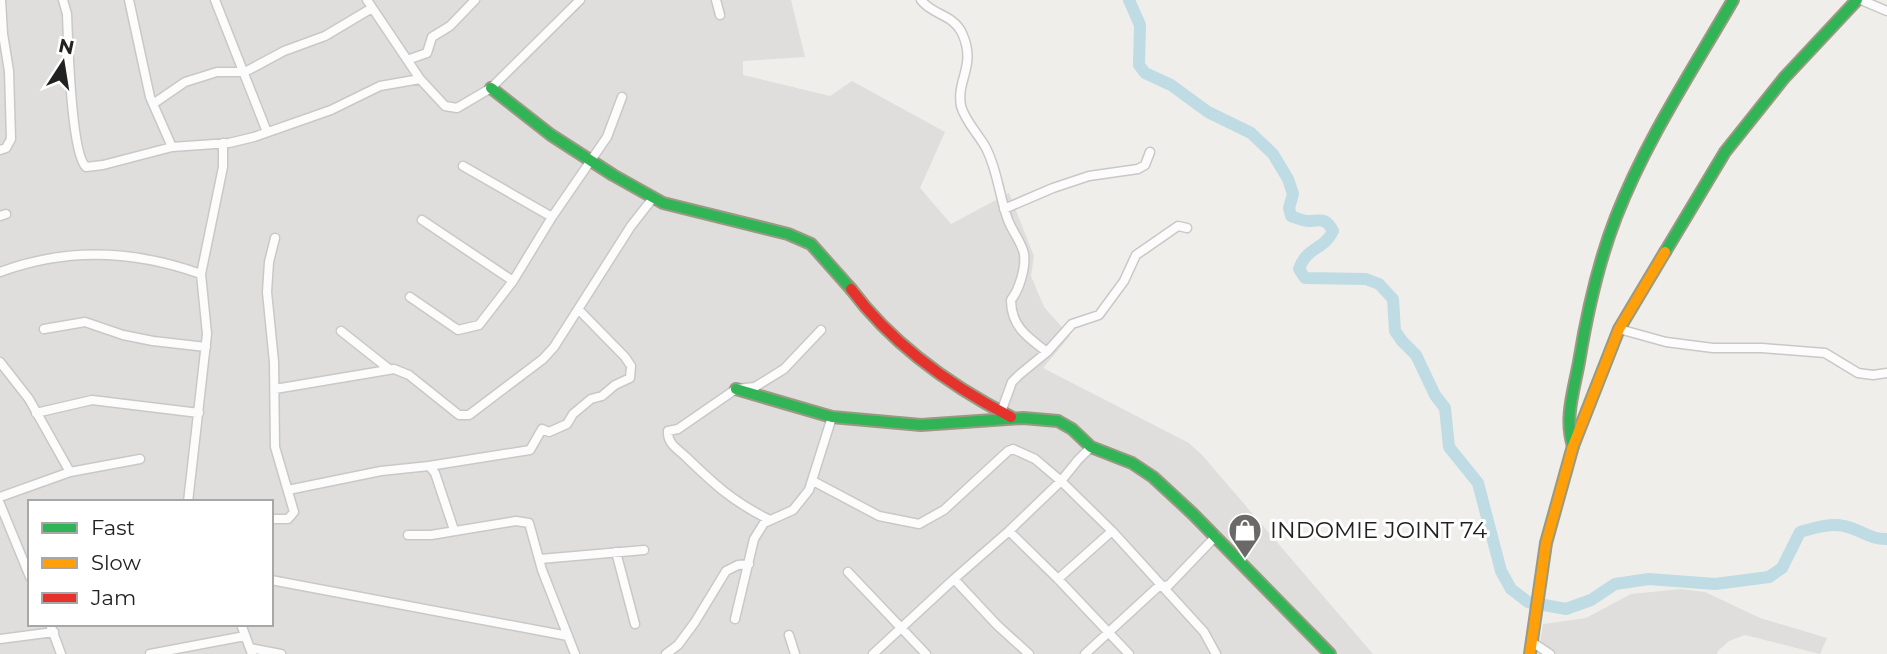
<svg xmlns="http://www.w3.org/2000/svg" width="1887" height="654" font-family="Montserrat,sans-serif">
	<style>
		.residential { fill: #dfdedc; fill-rule: evenodd }
		.lines { fill: none; stroke-linecap: round; stroke-linejoin: round }
		.river { stroke: #bfdbe3; stroke-width: 12 }
		.street-casing { stroke: #c9c8c7; stroke-width: 11 }
		.fast-casing { stroke: #999a82; stroke-width: 14 }
		.slow-casing { stroke: #999a82; stroke-width: 14 }
		.jam-casing { stroke: #999a82; stroke-width: 14 }
		.street { stroke: #fdfcfc; stroke-width: 8 }
		.fast { stroke: #30b455; stroke-width: 10 }
		.slow { stroke: #ff9f0a; stroke-width: 10 }
		.jam { stroke: #e5322d; stroke-width: 10 }
		.labels { text-anchor: middle; stroke-width: 6; stroke-linejoin: round; paint-order: stroke }
		.poi-label { font-size: 23px; fill: #222; stroke: #fff; text-anchor: start }
	</style>
	<rect width="100%" height="100%" fill="#f0eeeb"/>
	<path class="residential" d="M0 0H791L805 57 743 61V75L830 96 852 81 945 132 920 188 951 224 1009 193 1034 256 1031 276 1044 307 1070 336 1043 368 1189 443 1203 456 1373 654H0ZM30 502H271V624H30Z
		M1681 589 1705 592 1760 618 1827 638 1820 654 1745 635 1729 641 1718 651 1717 654H1538L1543 624 1586 618 1631 594Z"/>
	<g class="lines">
		<path class="river" d="M1129 0 1140 25 1139 65 1145 73 1171 85 1208 112 1251 133 1273 154 1288 179 1293 194 1289 208 1291 216C1297 218 1302 221 1309 221 1322 220 1326 218 1333 231 1324 250 1306 247 1299 269L1305 278 1366 279 1379 284 1393 299 1395 331 1402 341 1416 355 1435 395 1445 408 1449 447 1478 483 1501 571 1511 589 1528 602 1566 609 1591 600 1615 584 1649 579 1715 584 1769 577 1782 568 1800 532C1814 528 1830 523 1844 526 1860 529 1870 540 1887 539"/>
		<defs>
			<path id="street" d="M63 0 67 14C68 39 71 154 86 167L103 165 172 147 229 143 254 137 331 110 380 86 420 79
				M129 0 150 97 172 147
				M215 0 267 132
				M367 0 420 79 445 106 457 108 491 88 580 0
				M716 0 720 15
				M921 0C932 15 953 14 962 33 977 66 956 79 961 106 965 121 979 135 986 148 998 171 999 196 1008 220 1012 231 1022 243 1024 254 1026 268 1019 290 1011 300 1011 326 1027 337 1047 352
				M1861 0 1887 11
				M407 60 427 53 432 37 450 26 475 0
				M153 104 185 82 217 72H245L284 51 325 36 372 8
				M0 150 6 148 11 139 9 71 3 34 1 0
				M463 166 552 217
				M1004 209 1053 188 1089 176 1138 169 1145 165 1150 152
				M0 216 6 214
				M422 220 513 281
				M0 272C67 247 134 250 201 274
				M410 297 458 330 479 325 513 281 552 217 607 137 622 97
				M44 329 85 322 123 335 153 341 206 347
				M1619 329 1666 342 1713 348H1762L1825 353 1858 373 1873 375 1887 373
				M341 331 389 369
				M0 362 29 399 70 472 0 497
				M275 389 394 369 409 375 459 415H469L543 359 554 347 631 226 653 198
				M1001 412 1012 382 1019 375 1047 352 1072 324 1099 315 1124 281 1136 255 1178 226 1187 228
				M36 413 92 400 199 413
				M1091 447 1078 460 1061 481 1112 531 1204 632 1216 654
				M429 466 530 450 542 429 549 432 567 424 573 414 591 399 602 396 615 385 630 378 631 366 625 357 578 309
				M70 472 140 459
				M813 481 879 516 919 524 944 510 1008 451 1013 449 1035 459 1061 481 1009 531 954 579 873 654
				M288 490 381 471 429 466 435 473 454 530
				M188 502 207 334 201 274 223 167V143
				M0 504 30 577
				M271 519H288L294 512 275 447 274 362 267 292 269 262 275 238
				M768 519C732 501 714 484 686 457 678 449 667 444 668 431L678 429 736 389 755 387 784 369 821 330
				M1009 531 1058 579 1129 654
				M408 535H431L516 521 529 523 542 570 575 654
				M616 552 635 624
				M540 559 644 550
				M848 572 926 654
				M954 579 997 625 1029 654
				M1058 579 1112 531
				M271 580 568 636
				M735 619 754 539 764 523 793 510 809 490 832 417
				M50 624 61 654
				M241 624 252 654
				M789 635 795 654
				M0 639 54 632
				M1532 642 1550 654
				M250 648 281 654
				M150 654 245 636
				M666 654 678 645 695 622 726 571 738 565 749 564
				M1085 654 1160 585 1168 586 1216 536"/>
			<path id="fast" d="M491 88 551 135 613 175 663 203 788 234 811 244 851 289
				M1665 252 1725 152 1784 78 1857 0
				M736 389 832 417 921 425 1023 418 1058 421 1072 429 1091 447 1132 463 1153 477 1193 514 1330 654
				M1573 446C1564 418 1574 390 1579 362 1587 313 1598 263 1616 217 1646 140 1692 71 1733 0"/>
			<path id="slow" d="M1530 654 1546 543 1573 446 1619 329 1665 252"/>
			<path id="jam" d="M851 289C892 344 951 386 1011 417"/>
		</defs>
		<use href="#street" class="street-casing"/>
		<use href="#fast" class="fast-casing"/>
		<use href="#slow" class="slow-casing"/>
		<use href="#jam" class="jam-casing"/>
		<use href="#street" class="street"/>
		<use href="#fast" class="fast"/>
		<use href="#slow" class="slow"/>
		<use href="#jam" class="jam"/>
	</g>
	<defs>
		<symbol id="shop-pin" viewBox="-11 -11 22 30"><path d="M0 17L-7.5 6A9.5 9.5 0 1 1 7.5 6Z" fill="#6a6968" stroke="#fff"/><path d="M-5-2.5h2.3a2.7 3.5 0 0 1 5.4 0H5L5.5 6h-11ZM-1.5-2.5h3a1.5 2.3 0 0 0-3 0Z" fill="#fff"/></symbol>
	</defs>
	<g fill-rule="evenodd">
		<use href="#shop-pin" x="1226" y="511" width="38" height="52"/>
	</g>
	<g class="labels">
		<g class="poi-label">
			<text x="1270" y="538">INDOMIE JOINT 74</text>
		</g>
	</g>
	<rect x="28" y="500" width="245" height="126" fill="#ffffff" stroke="#a7a7a7" stroke-width="2"/>
	<rect x="42" y="523" width="35" height="10" fill="#30b455" stroke="#a7a7a7" stroke-width="2"/>
	<text x="91" y="535" font-size="21" fill="#222222">Fast</text>
	<rect x="42" y="558" width="35" height="10" fill="#ff9f0a" stroke="#a7a7a7" stroke-width="2"/>
	<text x="91" y="570" font-size="21" fill="#222222">Slow</text>
	<rect x="42" y="593" width="35" height="10" fill="#e5322d" stroke="#a7a7a7" stroke-width="2"/>
	<text x="91" y="605" font-size="21" fill="#222222">Jam</text>
	<g transform="translate(63 63) rotate(12)" stroke="#ffffff" stroke-width="5" paint-order="stroke">
	<path d="M0-5L12 26L0 18L-12 26Z" fill="#222222"/>
	<text y="-10" font-size="19" font-weight="bold" text-anchor="middle" fill="#222222">N</text>
	</g>
</svg>
